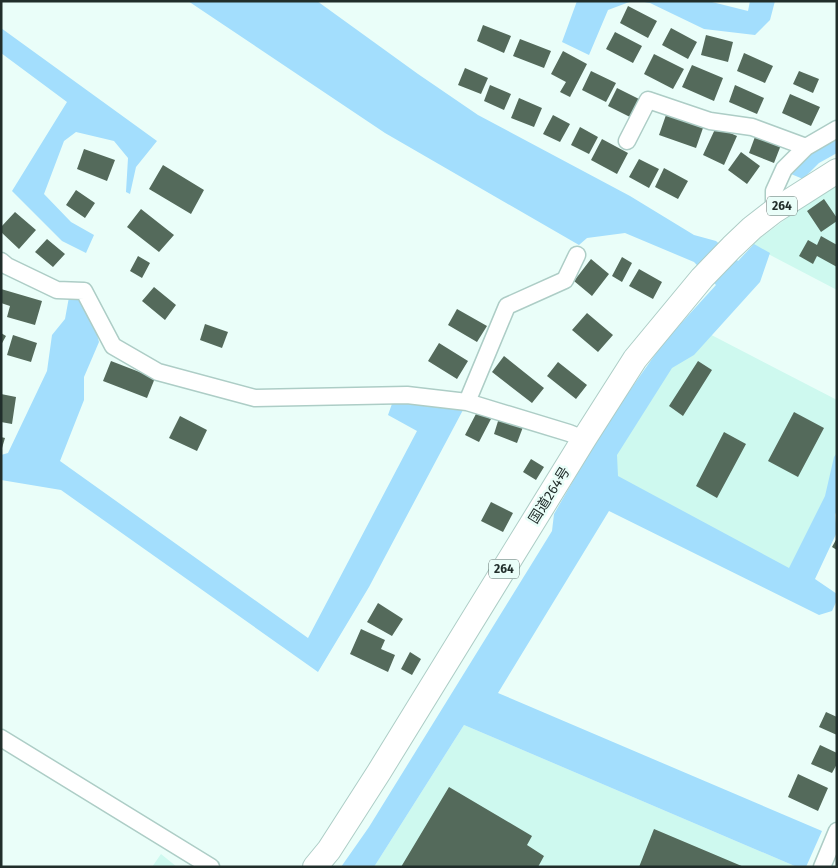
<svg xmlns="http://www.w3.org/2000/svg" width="838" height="868" font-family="'Fira Sans','Noto Sans JP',sans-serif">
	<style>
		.built { fill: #cef9ef }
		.water { fill: #a3defd }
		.building { fill: #546a5b }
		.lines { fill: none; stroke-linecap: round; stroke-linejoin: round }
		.minor-casing { stroke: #adcdc6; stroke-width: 19 }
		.highway-casing { stroke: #adcdc6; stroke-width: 26 }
		.minor { stroke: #fff; stroke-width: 16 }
		.highway { stroke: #fff; stroke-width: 24 }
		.labels { text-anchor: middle; stroke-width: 5; stroke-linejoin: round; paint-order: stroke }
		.shield { fill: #eafef9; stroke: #5d6c69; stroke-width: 1 }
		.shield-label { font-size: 12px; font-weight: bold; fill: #212e2b }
		.street-label { font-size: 14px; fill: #212e2b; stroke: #eafef9 }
	</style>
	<rect width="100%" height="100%" fill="#eafef9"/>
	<path class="built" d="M837 186V290L751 245 802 207Z
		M696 327 837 400V493L797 582 595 477Z
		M464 725 797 867H374Z
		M161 854 177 867H152Z"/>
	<path class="water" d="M188 1H317L418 74 478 115 630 196 694 235 716 241 738 261 754 244 770 253 760 282 694 355 672 368 617 455 618 476 789 568 825 496 834 457 837 453V510L835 515 837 532 815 579 837 594V600L832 611 819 615 609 511 498 693 822 831 806 867H797L464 725 374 867H341L369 827 552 531 554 514 606 424 664 342 716 285 694 262 625 233 587 238 579 245 385 133Z
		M577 1H632L608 10 589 55 562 42Z
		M639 1H708L748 11 750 1H775L770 20 755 35 704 29 650 3Z
		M1 28 157 141 136 167 130 194 126 192 128 158 114 141 76 132 64 141 44 194 71 222 94 235 86 253 62 241 12 191 67 102 1 53Z
		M837 136V153L819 163 803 179 791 174 812 151Z
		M69 297 82 299 91 311 99 342 84 377V400L60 461 308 638 417 431 388 415 393 401 463 410 369 587 318 672 61 490 1 480V455L8 453 47 371 52 335 65 319Z"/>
	<path class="building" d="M628 6 657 21 648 38 620 23Z
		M483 25 511 36 504 53 477 41Z
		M671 28 697 42 688 59 662 45Z
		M615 32 642 46 633 63 606 49Z
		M706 35 733 42 728 62 701 55Z
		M520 39 551 51 544 68 513 56Z
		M563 51 587 64 570 97 560 92 566 82 551 74Z
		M744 53 773 66 765 83 737 71Z
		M654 54 684 69 673 89 644 74Z
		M692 65 723 78 714 101 682 87Z
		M465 68 488 78 481 94 458 85Z
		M591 71 616 83 606 102 582 90Z
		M799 71 819 79 813 93 793 84Z
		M490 85 511 94 504 110 484 101Z
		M735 85 764 98 757 114 729 102Z
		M617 88 639 99 630 117 608 106Z
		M790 94 820 107 811 126 782 113Z
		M519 98 542 108 534 127 511 118Z
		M553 115 570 124 560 142 543 134Z
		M666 115 703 128 696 148 659 135Z
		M580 127 598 137 589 154 571 145Z
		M716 127 737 136 724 165 703 155Z
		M756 134 781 145 774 163 749 153Z
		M602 139 628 153 617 174 591 160Z
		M84 149 115 160 107 181 77 169Z
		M741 152 760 166 747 184 728 170Z
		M639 159 659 169 649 188 629 177Z
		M163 165 204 190 191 214 149 189Z
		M664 168 688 181 678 199 655 187Z
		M76 190 95 203 85 218 66 205Z
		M824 199 837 218V221L821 232 807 211Z
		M141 209 174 235 159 252 127 227Z
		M15 212 36 230 19 249 1 232V227Z
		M821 236 837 245V267L817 256 813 264 799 256 808 240 817 245Z
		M47 239 65 254 53 267 35 252Z
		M138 256 150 263 142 278 130 271Z
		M622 257 632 263 622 282 612 276Z
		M591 259 609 274 592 296 574 281Z
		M639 269 662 282 653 299 629 286Z
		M154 287 176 305 165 320 142 301Z
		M1 289 42 301 35 325 7 317 10 306 1 303Z
		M457 309 487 326 477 342 448 325Z
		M587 313 613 335 598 352 572 330Z
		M205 324 228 332 222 348 200 340Z
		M1 333 6 336 1 345Z
		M13 335 37 343 31 362 7 355Z
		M439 343 468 361 457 379 428 361Z
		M504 356 544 388 532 403 492 372Z
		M111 361 155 378 147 398 103 381Z
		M698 361 712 370 683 416 669 406Z
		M558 362 587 385 576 399 547 376Z
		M1 394 16 397 12 424 1 422Z
		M477 412 491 419 479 442 465 435Z
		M794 412 824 428 798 477 768 461Z
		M180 416 207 430 197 451 169 438Z
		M499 418 523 427 517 443 494 434Z
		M724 432 746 444 717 498 696 486Z
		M1 437 5 438 2 448H1Z
		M531 459 544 467 536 480 523 472Z
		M491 502 513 513 503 532 481 521Z
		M837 538V550L832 547Z
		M378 603 403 619 392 636 367 622Z
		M361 629 385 640 381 649 395 655 388 672 350 654Z
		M410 652 421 659 412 675 401 669Z
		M826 712 837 717V735L819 727Z
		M820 745 837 753V764L832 773 811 764Z
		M798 774 828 788 818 811 788 797Z
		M449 787 532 836 527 845 544 856 538 867H401Z
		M654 829 744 867H639Z"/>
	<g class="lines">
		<defs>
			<path id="minor" d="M627 141 648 100 710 121 752 127 806 147
				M774 211V191L784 169 806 147 837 129
				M1 261 7 266 57 290 84 291 113 346 158 372 255 398 407 395 467 402 569 433 584 439
				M467 402 507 306 565 280 577 255
				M1 738 211 867
				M822 867 837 831"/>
			<path id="highway" d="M315 867 329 850 379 772 584 439 635 359 702 278 732 247 752 228 774 211 837 171"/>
		</defs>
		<use href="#minor" class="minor-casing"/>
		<use href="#highway" class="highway-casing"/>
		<use href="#minor" class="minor"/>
		<use href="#highway" class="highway"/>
	</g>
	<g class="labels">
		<g class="shield">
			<rect x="767" y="196.5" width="30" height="19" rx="4"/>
			<rect x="489" y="559.5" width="30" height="19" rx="4"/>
		</g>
		<g class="shield-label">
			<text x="782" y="210">264</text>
			<text x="504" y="573">264</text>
		</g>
		<g class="street-label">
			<text transform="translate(549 495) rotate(-58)" y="5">国道264号</text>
		</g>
	</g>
	<rect width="838" height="868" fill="none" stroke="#212e2b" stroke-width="5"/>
</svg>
